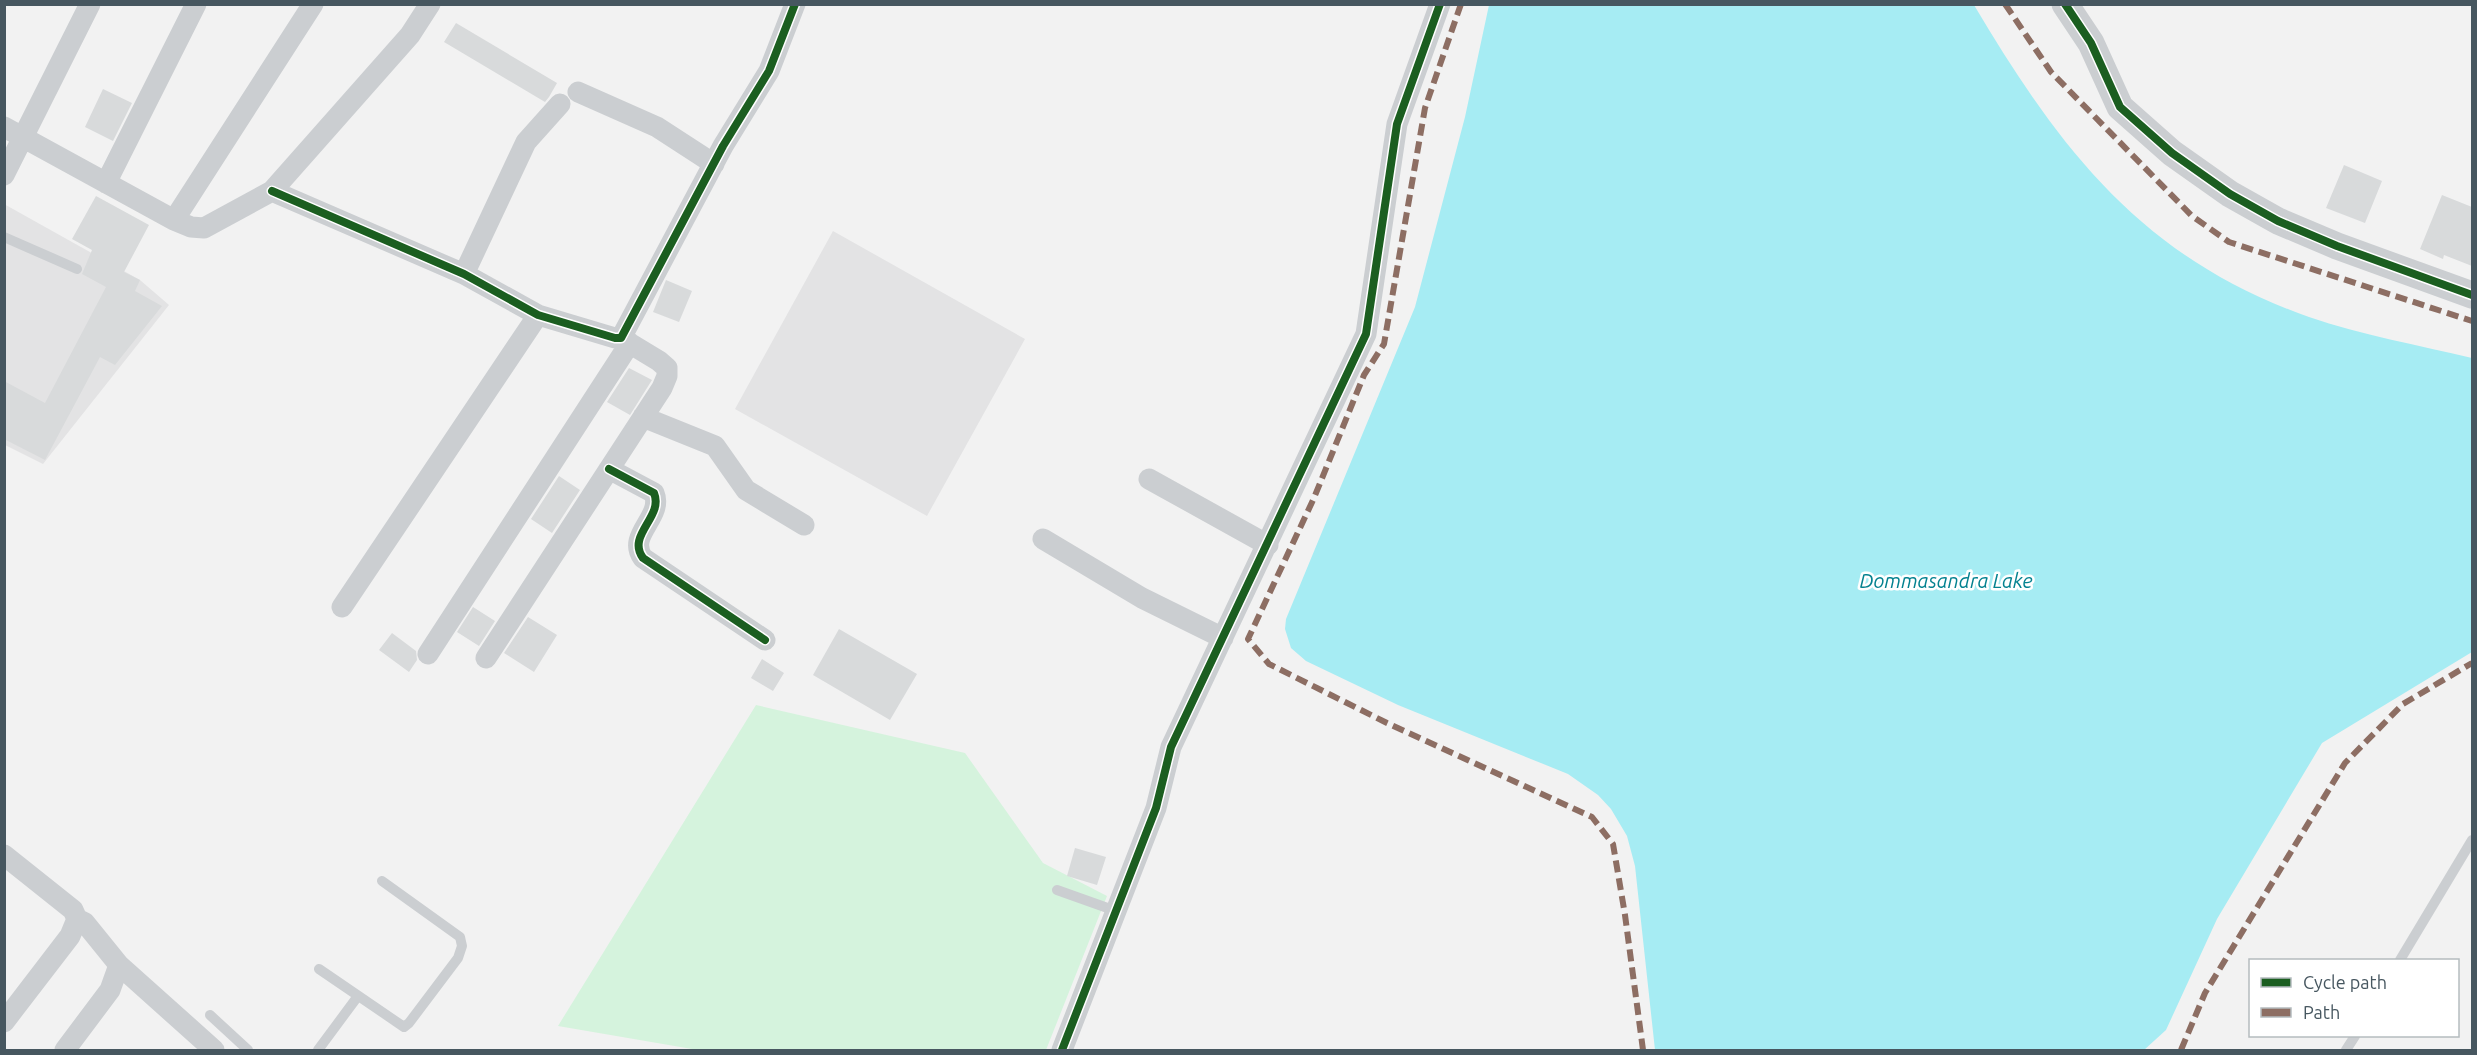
<svg xmlns="http://www.w3.org/2000/svg" width="2477" height="1055" font-family="Ubuntu,sans-serif">
	<style>
		.education { fill: #e3e3e4 }
		.green { fill: #d5f3dd }
		.water { fill: #a6ecf3 }
		.building { fill: #d8dadb }
		.lines { fill: none; stroke-linecap: round; stroke-linejoin: round }
		.service { stroke: #cbced1; stroke-width: 10 }
		.minor { stroke: #cbced1; stroke-width: 21 }
		.tertiary { stroke: #cbced1; stroke-width: 27 }
		.quiet { stroke: #8d6e63; stroke-width: 6; stroke-dasharray: 12 6; stroke-linecap: butt }
		.cycleway-casing { stroke: #fff; stroke-width: 11 }
		.cycleway { stroke: #1b5e20; stroke-width: 8 }
		.labels { text-anchor: middle; stroke-width: 5; stroke-linejoin: round; paint-order: stroke }
		.water-label { font-size: 20px; font-style: italic; fill: #048290; stroke: #fff }
	</style>
	<rect width="100%" height="100%" fill="#f2f2f2"/>
	<path class="education" d="M4 204 140 280 169 305 43 464 5 445Z
		M833 231 1025 339 927 516 735 409Z"/>
	<path class="green" d="M756 705 965 753 1043 863 1107 896 1046 1050H698L558 1026Z"/>
	<path class="water" d="M1489 5H1974C2061 151 2142 258 2309 317 2362 335 2418 345 2472 358V652L2322 743 2217 919 2166 1030 2144 1050H1655L1635 866 1627 836 1611 809 1598 795 1568 774 1398 705 1306 661 1291 648 1285 629 1286 619 1415 307 1465 117Z"/>
	<path class="building" d="M456 23 557 83 549 97 545 102 444 42Z
		M103 89 132 103 113 141 85 127Z
		M2344 165 2382 181 2365 223 2326 208Z
		M2442 195 2472 207V266L2444 255 2443 259 2420 249Z
		M96 196 149 225 124 272 140 280 135 291 162 306 115 365 100 357 45 460 4 439V381L45 403 106 287 82 274 92 250 72 239Z
		M666 280 692 291 679 322 653 312Z
		M629 368 652 380 630 415 607 402Z
		M559 476 580 490 552 533 531 519Z
		M473 607 495 621 479 646 457 632Z
		M528 617 557 635 534 672 504 653Z
		M839 629 917 674 890 720 813 675Z
		M392 633 416 651 417 660 409 672 379 650Z
		M762 659 784 673 773 691 751 678Z
		M1075 848 1106 857 1097 885 1067 876Z"/>
	<g class="lines">
		<path class="service" d="M4 237 77 269
			M1057 890 1116 911
			M2400 960 2472 840
			M319 969 404 1027 409 1023 458 958 462 946 460 937 382 881
			M210 1015 248 1050
			M318 1050 358 996
			M2346 1050 2355 1036"/>
		<path class="minor" d="M578 92 657 127 714 164
			M4 127 174 220 191 227 204 228 272 191 410 35 430 4
			M4 175 90 4
			M106 183 196 4
			M272 191 464 274 538 315 615 338H621L723 146 769 71 795 4
			M174 220 313 4
			M464 274 526 142 560 104
			M643 417 715 446 746 490 804 525
			M609 469 654 493C664 517 626 535 643 558L765 640
			M1149 479 1268 545
			M1043 539 1142 598 1223 638
			M342 607 538 315
			M428 654 630 343
			M486 658 662 388 667 376V368L659 361 621 338
			M4 855 73 910 77 919 70 936 4 1022
			M77 919 85 923 119 965 214 1050
			M65 1050 110 990 119 965
			M1062 1050 1156 808 1171 747 1366 334 1397 124 1440 4"/>
		<path class="tertiary" d="M2065 4 2091 43 2120 107 2172 153 2230 194 2278 221 2337 246 2472 295"/>
		<path class="quiet" d="M1461 4 1425 108 1384 344 1364 375 1314 498 1248 639 1269 664 1387 723 1592 817 1613 844 1625 915 1643 1050
			M2005 4 2051 72 2192 216 2229 242 2472 321
			M2181 1050 2205 993 2345 763 2403 704 2472 663"/>
		<defs>
			<path id="cycleway" d="M2065 4 2091 43 2120 107 2172 153 2230 194 2278 221 2337 246 2472 295
				M272 191 464 274 538 315 615 338H621L723 146 769 71 795 4
				M609 469 654 493C664 517 626 535 643 558L765 640
				M1062 1050 1156 808 1171 747 1366 334 1397 124 1440 4"/>
		</defs>
		<use href="#cycleway" class="cycleway-casing"/>
		<use href="#cycleway" class="cycleway"/>
	</g>
	<g class="labels">
		<g class="water-label">
			<text x="1946" y="588">Dommasandra Lake</text>
		</g>
	</g>
	<rect width="2477" height="1055" fill="none" stroke="#475760" stroke-width="12"/>
	<rect x="2249" y="959" width="210" height="78" fill="#ffffff" stroke="#b5bcbf" stroke-width="1.5"/>
	<rect x="2261" y="978" width="30" height="9" fill="#1b5e20" stroke="#b5bcbf" stroke-width="1.5"/>
	<text x="2303" y="989" font-size="18" fill="#475760">Cycle path</text>
	<rect x="2261" y="1008" width="30" height="9" fill="#8d6e63" stroke="#b5bcbf" stroke-width="1.5"/>
	<text x="2303" y="1019" font-size="18" fill="#475760">Path</text>
</svg>
